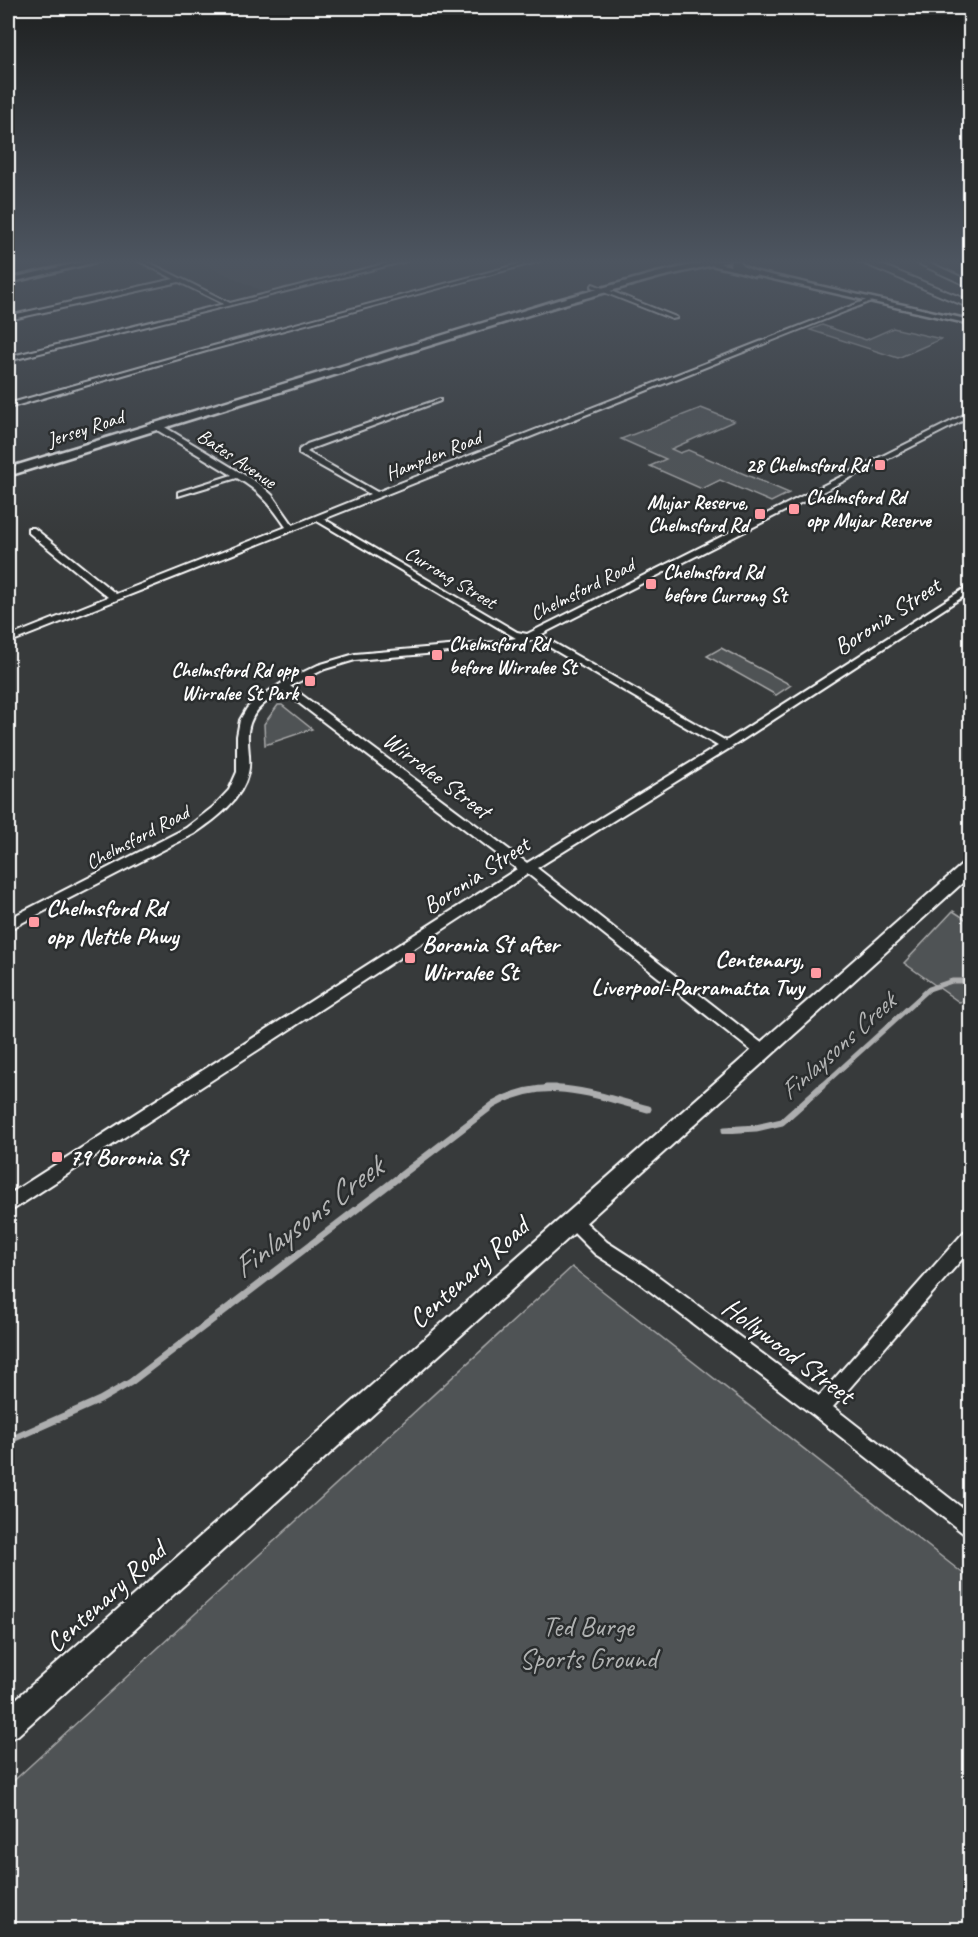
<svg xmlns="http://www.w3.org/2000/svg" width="978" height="1937" font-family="Caveat,sans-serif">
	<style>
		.built { fill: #444748 }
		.green { fill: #505354; stroke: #a8a9aa; stroke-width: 1.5 }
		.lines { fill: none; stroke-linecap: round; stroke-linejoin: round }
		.stream-far1 { stroke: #adaeaf; stroke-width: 5 }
		.stream { stroke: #adaeaf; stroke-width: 7 }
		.minor-casing { stroke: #fff; stroke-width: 4 }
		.tertiary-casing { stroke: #fff; stroke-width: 5 }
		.secondary-casing { stroke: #fff; stroke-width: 4 }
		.trunk-casing { stroke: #fff; stroke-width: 5 }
		.motorway-casing { stroke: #fff; stroke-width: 4 }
		.minor { fill: #2a2d2e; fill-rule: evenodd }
		.tertiary { fill: #2a2d2e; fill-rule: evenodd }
		.secondary { fill: #2a2d2e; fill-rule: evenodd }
		.trunk { fill: #2a2d2e; fill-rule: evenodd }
		.motorway { fill: #2a2d2e; fill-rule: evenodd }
		.poi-dot { fill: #ff9aa2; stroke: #2a2d2e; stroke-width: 2 }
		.labels { text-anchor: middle; stroke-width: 5; stroke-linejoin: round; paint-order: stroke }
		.far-street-label { font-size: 20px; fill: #fff; stroke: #2a2d2e }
		.far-poi-label { font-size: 20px; font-weight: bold; fill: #fff; stroke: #2a2d2e; text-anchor: end }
		.street-label { font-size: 24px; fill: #fff; stroke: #2a2d2e }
		.poi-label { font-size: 24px; font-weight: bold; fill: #fff; stroke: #2a2d2e; text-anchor: start }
		.water-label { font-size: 26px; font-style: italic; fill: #b4b5b5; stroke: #2a2d2e }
		.near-street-label { font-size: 28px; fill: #fff; stroke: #2a2d2e }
		.near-park-label { font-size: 28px; fill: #b0b2b2; stroke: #2a2d2e }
		.near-water-label { font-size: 32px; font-style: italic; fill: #b4b5b5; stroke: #2a2d2e }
	</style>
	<rect width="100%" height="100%" fill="#373a3b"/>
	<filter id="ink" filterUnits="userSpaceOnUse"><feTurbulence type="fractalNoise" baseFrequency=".0167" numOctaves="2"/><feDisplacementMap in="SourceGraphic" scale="12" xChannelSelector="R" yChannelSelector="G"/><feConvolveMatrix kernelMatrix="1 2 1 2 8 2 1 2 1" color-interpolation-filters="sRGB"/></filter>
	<g filter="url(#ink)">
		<path class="built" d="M197 261H391L268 294Z"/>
		<path class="green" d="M822 325 866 340 893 328 941 339 898 358 810 330Z
			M701 408 734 421 671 449 680 453 688 450 789 493 771 502 720 480 702 489 650 466 666 459 621 439Z
			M721 648 791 685 776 695 707 656Z
			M278 705H282L312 729 265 745 264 724Z
			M953 911 970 922V1000L959 1002 904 963Z
			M572 1267 970 1579V1929H8V1786Z"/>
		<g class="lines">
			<path class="stream-far1" d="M546 1087H556
				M821 1087 929 989 952 981H970"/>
			<path class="stream" d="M725 1130 756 1128 782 1122 822 1086
				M8 1441 100 1400 131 1382 493 1105C547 1073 592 1095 648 1109"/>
			<defs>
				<path id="minor" d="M139 261H146L230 303 396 261H406L8 361V357L224 304 179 282 8 320V316L174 279Z
					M530 261H540L210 350 8 408V404L206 348Z
					M593 284 676 317 677 318 672 319 591 287Z
					M869 299 874 300 324 519 517 632 527 634 970 412V417L540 635 726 741 970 585V592L730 748 537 868 768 1048 770 1052 768 1056 763 1058 758 1056 528 874 14 1209 8 1211V1195L517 869 283 691C263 702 246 716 248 740 248 751 251 762 248 773 242 800 216 819 194 834L8 930V919L186 828 213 807 229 790 237 772V736L240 720 247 708 258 698 287 680 318 665 355 654 495 642 516 638 317 521 8 643V637L108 597 28 532V528H34L116 594 286 527C271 505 261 492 237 478L178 496V492L232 475 152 427V423H158L261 485 272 495 293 525 370 494 299 454V450L307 444 440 399V401L313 448 307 452 377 492ZM530 640 539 641 718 746 527 863 290 686 325 669 355 660 508 647Z
					M573 1213 579 1216 607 1242 646 1267 819 1396 964 1232 970 1230V1250L833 1407 970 1514V1536L963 1533 813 1415 634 1279 595 1254 567 1226 565 1221 567 1216Z"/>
				<path id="tertiary" d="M86 261H100L8 283V279Z
					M713 262 970 320V324L711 265Z"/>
				<path id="secondary" d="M970 861V876L18 1735 8 1740V1706L964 863Z"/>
				<path id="trunk" d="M709 261H730L660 277 564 304 8 476V468L558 300 656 273Z
					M731 261H740L742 266 759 273 754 276 736 270 730 265Z"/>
				<path id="motorway" d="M858 261H872L970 301V308Z
					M913 261H926L970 281V287Z
					M964 261H970V267L967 266Z"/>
			</defs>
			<use href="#minor" class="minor-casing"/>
			<use href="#tertiary" class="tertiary-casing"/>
			<use href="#secondary" class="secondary-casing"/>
			<use href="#trunk" class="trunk-casing"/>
			<use href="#motorway" class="motorway-casing"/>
			<use href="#minor" class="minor"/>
			<use href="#tertiary" class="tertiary"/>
			<use href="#secondary" class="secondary"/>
			<use href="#trunk" class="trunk"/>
			<use href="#motorway" class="motorway"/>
		</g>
	</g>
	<linearGradient id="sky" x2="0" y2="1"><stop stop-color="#1e2020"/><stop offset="0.49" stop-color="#4d5560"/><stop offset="1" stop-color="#4d5560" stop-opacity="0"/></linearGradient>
	<rect width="978" height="533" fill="url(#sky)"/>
	<g class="poi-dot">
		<rect x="874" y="459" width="12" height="12" rx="3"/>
		<rect x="788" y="503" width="12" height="12" rx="3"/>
		<rect x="754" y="508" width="12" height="12" rx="3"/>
		<rect x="645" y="578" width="12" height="12" rx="3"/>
		<rect x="431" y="649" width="12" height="12" rx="3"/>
		<rect x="304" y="675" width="12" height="12" rx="3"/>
		<rect x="28" y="916" width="12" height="12" rx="3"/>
		<rect x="404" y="952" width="12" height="12" rx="3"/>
		<rect x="810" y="967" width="12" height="12" rx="3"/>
		<rect x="51" y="1151" width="12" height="12" rx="3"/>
	</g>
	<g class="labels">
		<g class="far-street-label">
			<text transform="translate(85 428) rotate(-18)" y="7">Jersey Road</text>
			<text transform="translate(433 455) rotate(-22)" y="7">Hampden Road</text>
			<text transform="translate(237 458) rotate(34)" y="7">Bates Avenue</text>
			<text transform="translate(451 577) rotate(31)" y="7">Currong Street</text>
			<text transform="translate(582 589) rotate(-27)" y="7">Chelmsford Road</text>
			<text transform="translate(137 837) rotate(-28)" y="7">Chelmsford Road</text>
		</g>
		<g class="far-poi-label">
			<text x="868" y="472">28 Chelmsford Rd</text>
			<text x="806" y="504" text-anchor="start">Chelmsford Rd<tspan x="806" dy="23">opp Mujar Reserve</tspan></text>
			<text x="748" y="509">Mujar Reserve,<tspan x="748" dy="23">Chelmsford Rd</tspan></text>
			<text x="663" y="579" text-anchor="start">Chelmsford Rd<tspan x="663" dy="23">before Currong St</tspan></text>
			<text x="449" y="651" text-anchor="start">Chelmsford Rd<tspan x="449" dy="23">before Wirralee St</tspan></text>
			<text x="298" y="677">Chelmsford Rd opp<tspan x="298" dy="23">Wirralee St Park</tspan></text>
		</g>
		<g class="street-label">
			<text transform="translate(887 616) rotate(-33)" y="8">Boronia Street</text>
			<text transform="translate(437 775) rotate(37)" y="8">Wirralee Street</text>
			<text transform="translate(476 875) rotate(-33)" y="8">Boronia Street</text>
		</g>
		<g class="poi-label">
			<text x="46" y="916">Chelmsford Rd<tspan x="46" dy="28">opp Nettle Phwy</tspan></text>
			<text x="422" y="952">Boronia St after<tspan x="422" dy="28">Wirralee St</tspan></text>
			<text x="804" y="967" text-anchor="end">Centenary,<tspan x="804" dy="28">Liverpool-Parramatta Twy</tspan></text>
			<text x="69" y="1165">79 Boronia St</text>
		</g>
		<g class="water-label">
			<text transform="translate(837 1046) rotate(-42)" y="9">Finlaysons Creek</text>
		</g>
		<g class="near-street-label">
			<text transform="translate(468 1272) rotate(-42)" y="10">Centenary Road</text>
			<text transform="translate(789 1350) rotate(37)" y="10">Hollywood Street</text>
			<text transform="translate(105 1596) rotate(-42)" y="10">Centenary Road</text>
		</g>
		<g class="near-park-label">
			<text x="588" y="1636">Ted Burge<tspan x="588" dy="32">Sports Ground</tspan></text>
		</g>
		<g class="near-water-label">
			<text transform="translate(307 1217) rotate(-37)" y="11">Finlaysons Creek</text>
		</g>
	</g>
	<rect width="978" height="1937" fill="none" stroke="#2a2d2e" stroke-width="30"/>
	<rect x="15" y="15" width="948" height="1907" fill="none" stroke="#fff" stroke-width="2" filter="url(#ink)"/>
</svg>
